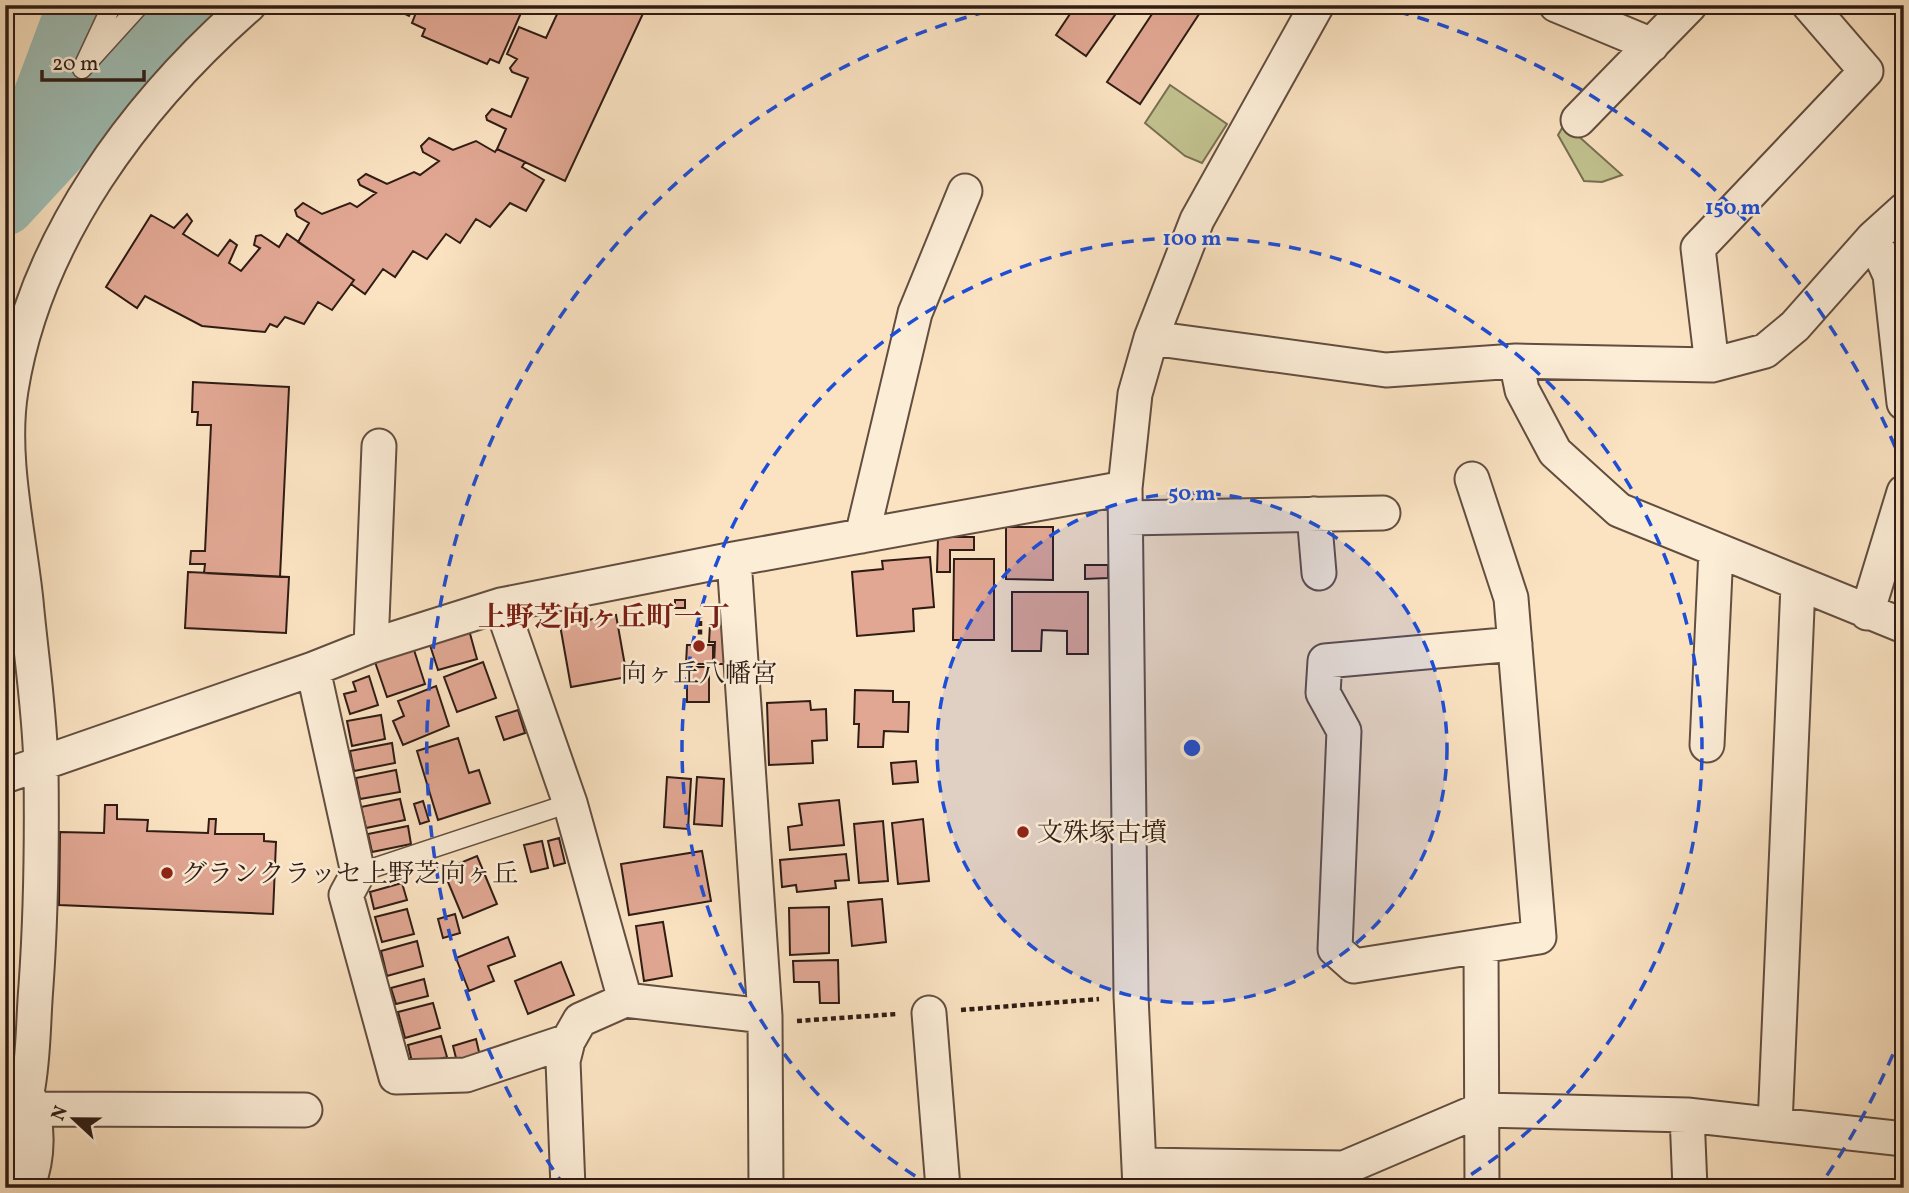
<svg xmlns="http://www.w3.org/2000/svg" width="1909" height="1193" font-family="Vollkorn,'Noto Serif JP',serif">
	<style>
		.green { fill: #c2c390; stroke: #787052; stroke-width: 2 }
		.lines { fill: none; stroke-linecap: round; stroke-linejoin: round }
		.river { stroke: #9fbeb5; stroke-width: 61 }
		.building { fill: #e1a793; stroke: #2f1c15; stroke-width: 2 }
		.service-casing { stroke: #624e40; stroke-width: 21 }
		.minor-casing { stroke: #624e40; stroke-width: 37 }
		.path { stroke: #2f1c15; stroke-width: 4.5; stroke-dasharray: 5 3.5; stroke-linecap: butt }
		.service { stroke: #fcedd7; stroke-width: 18 }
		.minor { stroke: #fcedd7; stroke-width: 33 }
		.ring { fill: none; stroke: #1d4ed8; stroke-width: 3.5; stroke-dasharray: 12 9 }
		.poi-dot { fill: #8f2418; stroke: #fcedd7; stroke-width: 2.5 }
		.labels { text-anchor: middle; stroke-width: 5; stroke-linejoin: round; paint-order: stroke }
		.poi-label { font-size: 26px; fill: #2f1c15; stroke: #fcedd7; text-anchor: start }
		.neighbourhood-label { font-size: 28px; font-weight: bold; fill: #7a1f14; stroke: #fcedd7 }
		.centre { fill: #1d4ed8; stroke: #fcedd7; stroke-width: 3.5 }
		.ring-label { font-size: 21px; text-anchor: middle; font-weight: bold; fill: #1d4ed8; stroke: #fcedd7; stroke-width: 5; stroke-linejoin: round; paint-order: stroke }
	</style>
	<rect width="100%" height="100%" fill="#fbe3c2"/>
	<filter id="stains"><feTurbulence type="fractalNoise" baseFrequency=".00286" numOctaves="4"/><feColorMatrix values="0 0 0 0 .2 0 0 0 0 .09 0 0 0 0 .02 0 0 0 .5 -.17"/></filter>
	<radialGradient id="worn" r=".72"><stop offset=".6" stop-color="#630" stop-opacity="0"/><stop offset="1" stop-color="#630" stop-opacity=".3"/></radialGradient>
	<path class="green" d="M1170 85 1227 124 1202 163 1185 156 1145 123Z
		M1571 113 1576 134 1622 175 1602 182 1584 181 1558 135Z"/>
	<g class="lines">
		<path class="river" d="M12 181 78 5
			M5 205 190 5"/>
	</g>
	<path class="building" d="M387 5H414L409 16Z
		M419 5H503L521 13 499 63 490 59 487 64 422 36 425 29 412 23Z
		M548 5H647L565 181 497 149 506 129 487 120 486 116 492 109 511 117 528 78 512 72 510 68 517 59 507 54 519 27 546 38 559 10Z
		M1076 5H1122L1086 56 1056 35Z
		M1158 5H1205L1140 104 1107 82Z
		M429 138 453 150 476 141 495 152 497 149 525 162 522 167 544 180 526 211 510 203 490 227 476 219 460 243 446 234 427 259 413 251 395 277 383 269 365 294 351 284 354 280 298 242 309 223 297 216 295 210 303 203 322 214 350 203 357 207 376 193 360 185 358 180 366 174 387 184 414 172 420 175 439 161 423 152 421 146Z
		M187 214 192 221 183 234 218 256 230 240 237 245 229 263 241 271 260 248 254 245 256 236 261 235 279 247 287 234 354 280 332 310 318 302 304 324 285 317 277 327 270 324 265 332 202 326 145 296 137 308 106 287 151 215 174 228Z
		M193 382 289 387 280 577 204 573 205 564H190L191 551H205L211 425H197L198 412H192Z
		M1006 527H1053V580L1006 579Z
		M938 537H974V550H950V572H937Z
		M930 557 934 607 913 609 914 631 857 636 852 572 883 569 882 561Z
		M954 559H994V640H953Z
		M1085 565H1108V578L1085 579Z
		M188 572 289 577 286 633 185 628Z
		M1012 592H1088V654H1067V631L1042 630 1041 651H1012Z
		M675 600H685V608H675Z
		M715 606H726V664H714L715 642H709L710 625H715Z
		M616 615 627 677 571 687 560 625Z
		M469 630 477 659 438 670 429 642Z
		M687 645H713V664H686Z
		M414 650 425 684 387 697 375 662Z
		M483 662 496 698 457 712 444 677Z
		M687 667H709V702H687Z
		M369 676 378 705 350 714 344 694 356 691 353 682Z
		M436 686 449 726 403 745 393 721 404 716 398 701Z
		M855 690 893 691V702H909L908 732 884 731 883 747H858L859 724H854Z
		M810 701 811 710 826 709 827 740 812 741 813 763 769 765 767 703Z
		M518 710 525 733 504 740 496 717Z
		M381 715 385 739 352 746 347 721Z
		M458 738 469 773 479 770 490 803 438 820 417 751Z
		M392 743 395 763 354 771 350 751Z
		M916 761 918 782 893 784 891 763Z
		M396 770 400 792 360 799 356 778Z
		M667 777 691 779 688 829 664 827Z
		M697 777 724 779 722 826 694 824Z
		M400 799 405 820 366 828 361 807Z
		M839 800 844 845 790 850 788 827 802 825 799 804Z
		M423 801 429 821 420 824 414 804Z
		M105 805H117V819L148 820 147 831 208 833 209 819H216L215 834H264V841L276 842 273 914 59 905 60 832 104 833Z
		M923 819 929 881 898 884 892 823Z
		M883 821 888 881 859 883 854 824Z
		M408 826 411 844 372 852 368 834Z
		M559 838 565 863 554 866 548 841Z
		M542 841 548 868 531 872 524 845Z
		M702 851 711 901 629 915 621 864Z
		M846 854 849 880 835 881 836 888 797 892 796 885 782 887 780 860Z
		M477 856 497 904 463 918 443 870Z
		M402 883 407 900 374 909 370 892Z
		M882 899 886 942 852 946 848 902Z
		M829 907V953L790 955 789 908Z
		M407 909 414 934 382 942 375 917Z
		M455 914 460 933 443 938 438 919Z
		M663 922 672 976 644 981 636 926Z
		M508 937 515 956 488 966 494 981 469 991 456 958Z
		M417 941 423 966 387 976 381 951Z
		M838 960 839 1003H820L819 982H794L793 961Z
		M561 962 574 995 528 1014 515 981Z
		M424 979 428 996 396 1004 391 988Z
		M433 1003 440 1028 405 1038 398 1012Z
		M441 1036 447 1057 413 1066 408 1045Z
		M476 1039 480 1056 457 1062 453 1046Z"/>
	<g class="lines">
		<defs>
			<path id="service" d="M112 5 82 69 140 5
				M358 873 570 803"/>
			<path id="minor" d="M1556 5 1652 45
				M1578 120 1690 5
				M1873 238 1890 275 1904 403
				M1151 338 1386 370 1516 361 1712 365 1765 351 1795 326 1873 238 1904 210
				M1516 361 1522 390 1555 452 1619 510 1904 626
				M1712 365 1698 248 1866 71 1809 5
				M1472 479 1511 598 1539 937 1481 946 1482 1188
				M1314 514 1319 573
				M1126 518 1383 513
				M862 536 915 313 965 191
				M734 559 765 1016 766 1188
				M501 605 570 803 625 1000
				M1867 613 1904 492
				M371 646 379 446
				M313 669 358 873 346 895 396 1077 466 1075 568 1041
				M1707 745 1716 550
				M5 776 313 669 371 646 501 605 734 559 1125 488
				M1481 946 1354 966 1335 949 1344 731 1323 693 1325 661 1515 644
				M929 1013 943 1188
				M33 1109 305 1110
				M1687 1115 1690 1188
				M1775 1125 1798 585
				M5 1163C13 1140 22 1116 27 1092 34 1058 33 1021 36 986 41 914 42 841 41 768 40 713 31 656 26 601 19 533 0 457 11 390 35 239 136 104 249 5
				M1139 1165 1344 1168 1480 1110 1687 1115 1904 1139
				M27 1188C39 1157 39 1128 29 1097
				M568 1188 563 1061 568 1041 580 1020 625 1000 765 1016
				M1140 1188 1131 996 1125 488 1135 394 1151 338 1197 220 1317 5"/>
		</defs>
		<use href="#service" class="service-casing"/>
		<use href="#minor" class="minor-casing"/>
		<path class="path" d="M700 643V611
			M961 1010 1099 999
			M797 1021 897 1014"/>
		<use href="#service" class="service"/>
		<use href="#minor" class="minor"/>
	</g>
	<circle cx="1192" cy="748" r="255" fill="#1d4ed8" fill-opacity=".12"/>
	<g class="ring">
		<circle cx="1192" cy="748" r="255"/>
		<path d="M933 1187A510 510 0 1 1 1451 1187"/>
		<path d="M1901 1035A765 765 0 0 1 1819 1187M565 1187A765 765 0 0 1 1007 6M1377 6A765 765 0 0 1 1901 461"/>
	</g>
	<g class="poi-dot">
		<circle cx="699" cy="646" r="7"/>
		<circle cx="1023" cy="832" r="7"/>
		<circle cx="167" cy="873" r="7"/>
	</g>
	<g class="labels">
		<g class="poi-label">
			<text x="699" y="682" text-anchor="middle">向ヶ丘八幡宮</text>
			<text x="1037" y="841">文殊塚古墳</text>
			<text x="181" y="882">グランクラッセ上野芝向ヶ丘</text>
		</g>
		<g class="neighbourhood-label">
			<text x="604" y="626">上野芝向ヶ丘町一丁</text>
		</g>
	</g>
	<circle cx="1192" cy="748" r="10" class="centre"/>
	<g class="ring-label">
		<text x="1733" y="214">150 m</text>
		<text x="1192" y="245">100 m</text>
		<text x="1192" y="500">50 m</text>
	</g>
	<rect width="1909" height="1193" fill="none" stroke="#fbe3c2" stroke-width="28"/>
	<rect x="7" y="7" width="1895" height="1179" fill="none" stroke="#2f1c15" stroke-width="3.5"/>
	<rect x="14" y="14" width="1881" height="1165" fill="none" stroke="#2f1c15" stroke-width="2"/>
	<g transform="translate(74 1119) rotate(292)" stroke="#fcedd7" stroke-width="5" paint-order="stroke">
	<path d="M0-5L12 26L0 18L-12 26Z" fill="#2f1c15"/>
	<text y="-10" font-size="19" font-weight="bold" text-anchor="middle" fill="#2f1c15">N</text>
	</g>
	<path d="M42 70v10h102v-10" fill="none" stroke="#2f1c15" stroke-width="3.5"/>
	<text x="52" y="70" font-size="21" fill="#2f1c15" stroke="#fcedd7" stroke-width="5" paint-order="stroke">20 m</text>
	<rect width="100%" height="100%" filter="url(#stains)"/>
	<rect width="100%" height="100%" fill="url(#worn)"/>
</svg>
